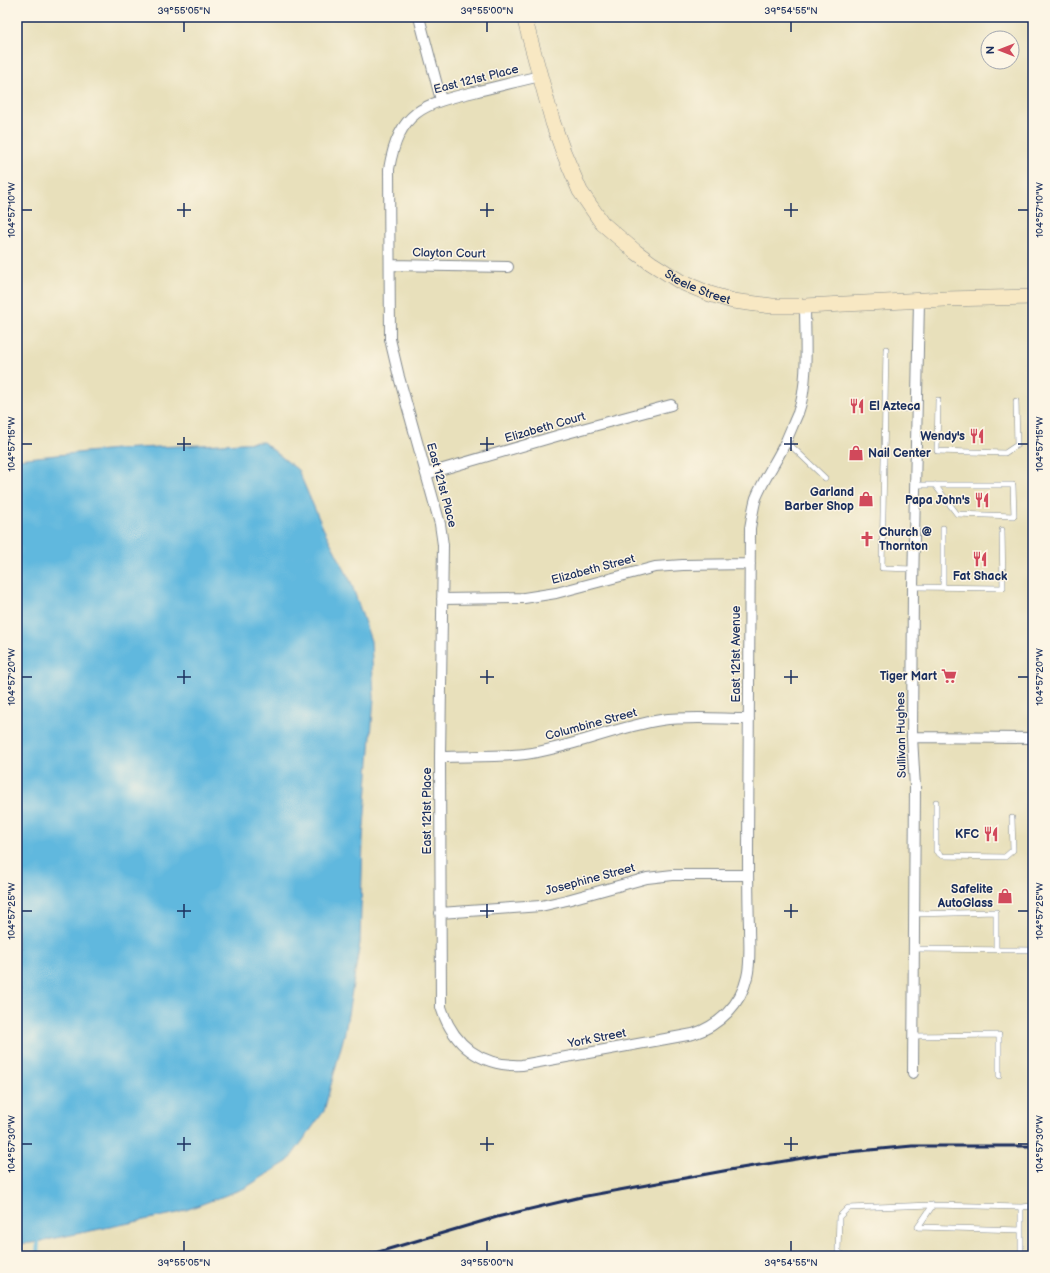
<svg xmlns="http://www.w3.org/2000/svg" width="1050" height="1273" font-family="'Balsamiq Sans',sans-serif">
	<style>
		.water { fill: #61b8de; stroke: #3e749e }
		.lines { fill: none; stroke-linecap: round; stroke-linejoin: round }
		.stream { stroke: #61b8de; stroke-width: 4 }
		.lane-casing { stroke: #82888c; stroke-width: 6 }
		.street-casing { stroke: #82888c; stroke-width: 12 }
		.secondary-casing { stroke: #82888c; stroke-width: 16 }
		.lane { stroke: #fff; stroke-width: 5 }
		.street { stroke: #fff; stroke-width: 10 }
		.secondary { stroke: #f8e8c3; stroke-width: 15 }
		.rail { stroke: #1b2f5e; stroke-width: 3 }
		.ticks { fill: none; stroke: #1b2f5e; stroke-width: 1.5 }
		.labels { text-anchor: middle; stroke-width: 3; stroke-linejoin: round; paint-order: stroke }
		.street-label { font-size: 12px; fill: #1b2f5e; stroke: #fcf5e5 }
		.poi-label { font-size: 12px; font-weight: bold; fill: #1b2f5e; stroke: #fcf5e5; text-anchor: end }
		.neatline { fill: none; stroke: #1b2f5e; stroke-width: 1.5 }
		.ticks-label { font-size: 10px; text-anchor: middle; fill: #1b2f5e }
	</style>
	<rect width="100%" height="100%" fill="#fcf5e5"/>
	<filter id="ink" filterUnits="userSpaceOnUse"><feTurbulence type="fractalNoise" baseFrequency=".025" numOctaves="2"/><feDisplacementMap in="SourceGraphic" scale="8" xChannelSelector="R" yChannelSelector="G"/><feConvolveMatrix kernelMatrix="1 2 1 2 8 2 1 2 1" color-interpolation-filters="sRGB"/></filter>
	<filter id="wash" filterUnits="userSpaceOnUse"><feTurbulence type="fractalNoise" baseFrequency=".012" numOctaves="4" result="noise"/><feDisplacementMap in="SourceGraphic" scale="16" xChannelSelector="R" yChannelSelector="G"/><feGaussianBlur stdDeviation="0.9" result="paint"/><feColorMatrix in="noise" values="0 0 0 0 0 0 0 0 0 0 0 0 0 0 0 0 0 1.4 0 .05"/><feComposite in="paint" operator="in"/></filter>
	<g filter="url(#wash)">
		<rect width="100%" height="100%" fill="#e8e0bb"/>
		<path class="water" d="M263 442 298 470 323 528 351 582 371 641 374 698 363 839 360 943 345 1032 324 1111 288 1161 245 1188 178 1213 32 1243 17 1244V459L116 449Z"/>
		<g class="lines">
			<path class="stream" d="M37 1256 38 1242"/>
		</g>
	</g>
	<g filter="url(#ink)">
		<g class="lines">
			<defs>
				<path id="lane" d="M886 349 882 568 913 569
					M938 400 937 451 1005 453 1017 445 1016 401
					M885 409H917
					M786 441 825 478
					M916 485H1013L1014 516 957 514 935 485
					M943 528V588
					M913 587 1003 588 1002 530
					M936 802V851L942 856 1005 857 1013 850 1012 818
					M914 914 996 912V949
					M914 949 1033 950
					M913 1036 999 1035V1076
					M918 1227 1021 1230
					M918 1227 933 1205
					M844 1256 838 1251 839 1217 848 1208 933 1205 1021 1207 1033 1206
					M1021 1256V1207"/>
				<path id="street" d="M419 17 441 100
					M540 76C518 81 496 87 474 92 423 104 399 111 389 169L390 339 399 377 440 524 443 545 440 757 441 1007C453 1045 481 1067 522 1065L693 1034C719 1026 741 1004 747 977 751 961 749 942 749 926 748 899 748 873 748 847 749 741 749 634 750 528 752 518 753 508 756 498 764 478 777 461 786 441 790 432 794 422 798 413 809 383 805 338 805 306
					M390 265 508 267
					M426 474 560 435 671 405
					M442 599 524 598 556 593 655 567 683 565 750 564
					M912 737 1033 738
					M440 757C468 756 497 757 525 754 571 748 615 727 661 720 689 716 720 719 749 719
					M440 913 541 906 567 900 647 878 673 875H748
					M913 1073 915 787 912 737 913 587 919 301"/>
				<g id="secondary">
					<path id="s1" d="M524 17 553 123 563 151 580 191 602 223 636 252 651 263 681 282 710 294 733 301 772 306H805L945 299 1033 297"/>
				</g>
			</defs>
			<use href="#lane" class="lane-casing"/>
			<use href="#street" class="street-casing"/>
			<use href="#secondary" class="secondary-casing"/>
			<use href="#lane" class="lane"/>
			<use href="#street" class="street"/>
			<use href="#secondary" class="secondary"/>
			<path class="rail" d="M365 1256 497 1217 581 1197 729 1170 828 1154 912 1146H1033"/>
		</g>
	</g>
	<path class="ticks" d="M184 22V32M487 22V32M791 22V32M184 203V217M487 203V217M791 203V217M22 210H32M177 210H191M480 210H494M784 210H798M1018 210H1028M184 437V451M487 437V451M791 437V451M22 444H32M177 444H191M480 444H494M784 444H798M1018 444H1028M184 670V684M487 670V684M791 670V684M22 677H32M177 677H191M480 677H494M784 677H798M1018 677H1028M184 904V918M487 904V918M791 904V918M22 911H32M177 911H191M480 911H494M784 911H798M1018 911H1028M184 1137V1151M487 1137V1151M791 1137V1151M22 1144H32M177 1144H191M480 1144H494M784 1144H798M1018 1144H1028M184 1241V1251M487 1241V1251M791 1241V1251"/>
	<defs>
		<symbol id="restaurant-bare" viewBox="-9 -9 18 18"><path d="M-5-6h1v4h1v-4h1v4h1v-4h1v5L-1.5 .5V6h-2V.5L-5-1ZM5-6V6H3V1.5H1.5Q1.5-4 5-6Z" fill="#d1495b" stroke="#fcf5e5" stroke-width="2.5" paint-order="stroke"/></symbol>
		<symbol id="shop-bare" viewBox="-9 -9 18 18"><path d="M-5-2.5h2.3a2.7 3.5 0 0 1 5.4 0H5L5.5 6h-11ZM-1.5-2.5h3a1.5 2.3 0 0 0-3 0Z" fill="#d1495b" stroke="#fcf5e5" stroke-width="2.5" paint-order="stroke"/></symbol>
		<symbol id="church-bare" viewBox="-9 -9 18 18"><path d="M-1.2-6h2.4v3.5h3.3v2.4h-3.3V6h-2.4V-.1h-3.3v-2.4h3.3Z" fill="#d1495b" stroke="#fcf5e5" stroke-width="2.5" paint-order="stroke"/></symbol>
		<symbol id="supermarket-bare" viewBox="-9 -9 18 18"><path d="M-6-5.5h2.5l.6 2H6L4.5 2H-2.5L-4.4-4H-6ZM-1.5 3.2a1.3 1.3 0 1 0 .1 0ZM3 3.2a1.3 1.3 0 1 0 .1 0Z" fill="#d1495b" stroke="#fcf5e5" stroke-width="2.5" paint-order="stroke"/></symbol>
	</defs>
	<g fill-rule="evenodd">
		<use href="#restaurant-bare" x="846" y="395" width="22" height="22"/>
		<use href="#restaurant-bare" x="966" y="425" width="22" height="22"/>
		<use href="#shop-bare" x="845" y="442" width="22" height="22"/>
		<use href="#shop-bare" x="855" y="488" width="22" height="22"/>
		<use href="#restaurant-bare" x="971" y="489" width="22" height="22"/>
		<use href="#church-bare" x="856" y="528" width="22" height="22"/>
		<use href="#restaurant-bare" x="969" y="548" width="22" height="22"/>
		<use href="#supermarket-bare" x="938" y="665" width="22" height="22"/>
		<use href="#restaurant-bare" x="980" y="823" width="22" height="22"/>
		<use href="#shop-bare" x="994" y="885" width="22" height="22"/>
	</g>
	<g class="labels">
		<g class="street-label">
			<text transform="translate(476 79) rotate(-14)" y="4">East 121st Place</text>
			<text transform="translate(449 253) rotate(1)" y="4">Clayton Court</text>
			<text dy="4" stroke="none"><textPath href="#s1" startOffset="338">Steele Street</textPath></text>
			<text transform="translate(545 427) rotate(-16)" y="4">Elizabeth Court</text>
			<text transform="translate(442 485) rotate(75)" y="4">East 121st Place</text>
			<text transform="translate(593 569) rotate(-15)" y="4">Elizabeth Street</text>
			<text transform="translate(736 654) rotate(-90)" y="4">East 121st Avenue</text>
			<text transform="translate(591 724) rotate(-15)" y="4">Columbine Street</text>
			<text transform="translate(901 735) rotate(-91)" y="4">Sullivan Hughes</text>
			<text transform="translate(427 811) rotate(-90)" y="4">East 121st Place</text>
			<text transform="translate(590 879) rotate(-15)" y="4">Josephine Street</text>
			<text transform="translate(597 1038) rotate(-11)" y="4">York Street</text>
		</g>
		<g class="poi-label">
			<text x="869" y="410" text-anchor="start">El Azteca</text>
			<text x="965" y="440">Wendy's</text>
			<text x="868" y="457" text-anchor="start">Nail Center</text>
			<text x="854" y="496">Garland<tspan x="854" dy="14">Barber Shop</tspan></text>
			<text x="970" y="504">Papa John's</text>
			<text x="879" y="536" text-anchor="start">Church @<tspan x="879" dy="14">Thornton</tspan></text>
			<text x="980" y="580" text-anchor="middle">Fat Shack</text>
			<text x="937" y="680">Tiger Mart</text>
			<text x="979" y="838">KFC</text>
			<text x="993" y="893">Safelite<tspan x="993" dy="14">AutoGlass</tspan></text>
		</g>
	</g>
	<rect width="1050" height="1273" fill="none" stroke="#fcf5e5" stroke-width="44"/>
	<g transform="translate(1000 50) rotate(270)"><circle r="19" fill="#fcf5e5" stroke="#a2a6af"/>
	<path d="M0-3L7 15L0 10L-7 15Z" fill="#d1495b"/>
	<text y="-6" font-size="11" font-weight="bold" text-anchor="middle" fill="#1b2f5e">N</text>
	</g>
	<rect x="22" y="22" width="1006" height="1229" class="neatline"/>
	<g class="ticks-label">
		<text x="184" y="14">39°55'05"N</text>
		<text x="487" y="14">39°55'00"N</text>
		<text x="791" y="14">39°54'55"N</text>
		<text transform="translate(1039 210) rotate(-90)" y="4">104°57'10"W</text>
		<text transform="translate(11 210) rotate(-90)" y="4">104°57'10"W</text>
		<text transform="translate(1039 444) rotate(-90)" y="4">104°57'15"W</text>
		<text transform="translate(11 444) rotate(-90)" y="4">104°57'15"W</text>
		<text transform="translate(1039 677) rotate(-90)" y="4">104°57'20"W</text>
		<text transform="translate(11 677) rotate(-90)" y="4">104°57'20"W</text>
		<text transform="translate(1039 911) rotate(-90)" y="4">104°57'25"W</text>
		<text transform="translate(11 911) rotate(-90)" y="4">104°57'25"W</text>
		<text transform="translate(1039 1144) rotate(-90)" y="4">104°57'30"W</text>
		<text transform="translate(11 1144) rotate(-90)" y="4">104°57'30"W</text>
		<text x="184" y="1266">39°55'05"N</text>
		<text x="487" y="1266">39°55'00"N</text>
		<text x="791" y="1266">39°54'55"N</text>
	</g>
</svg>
